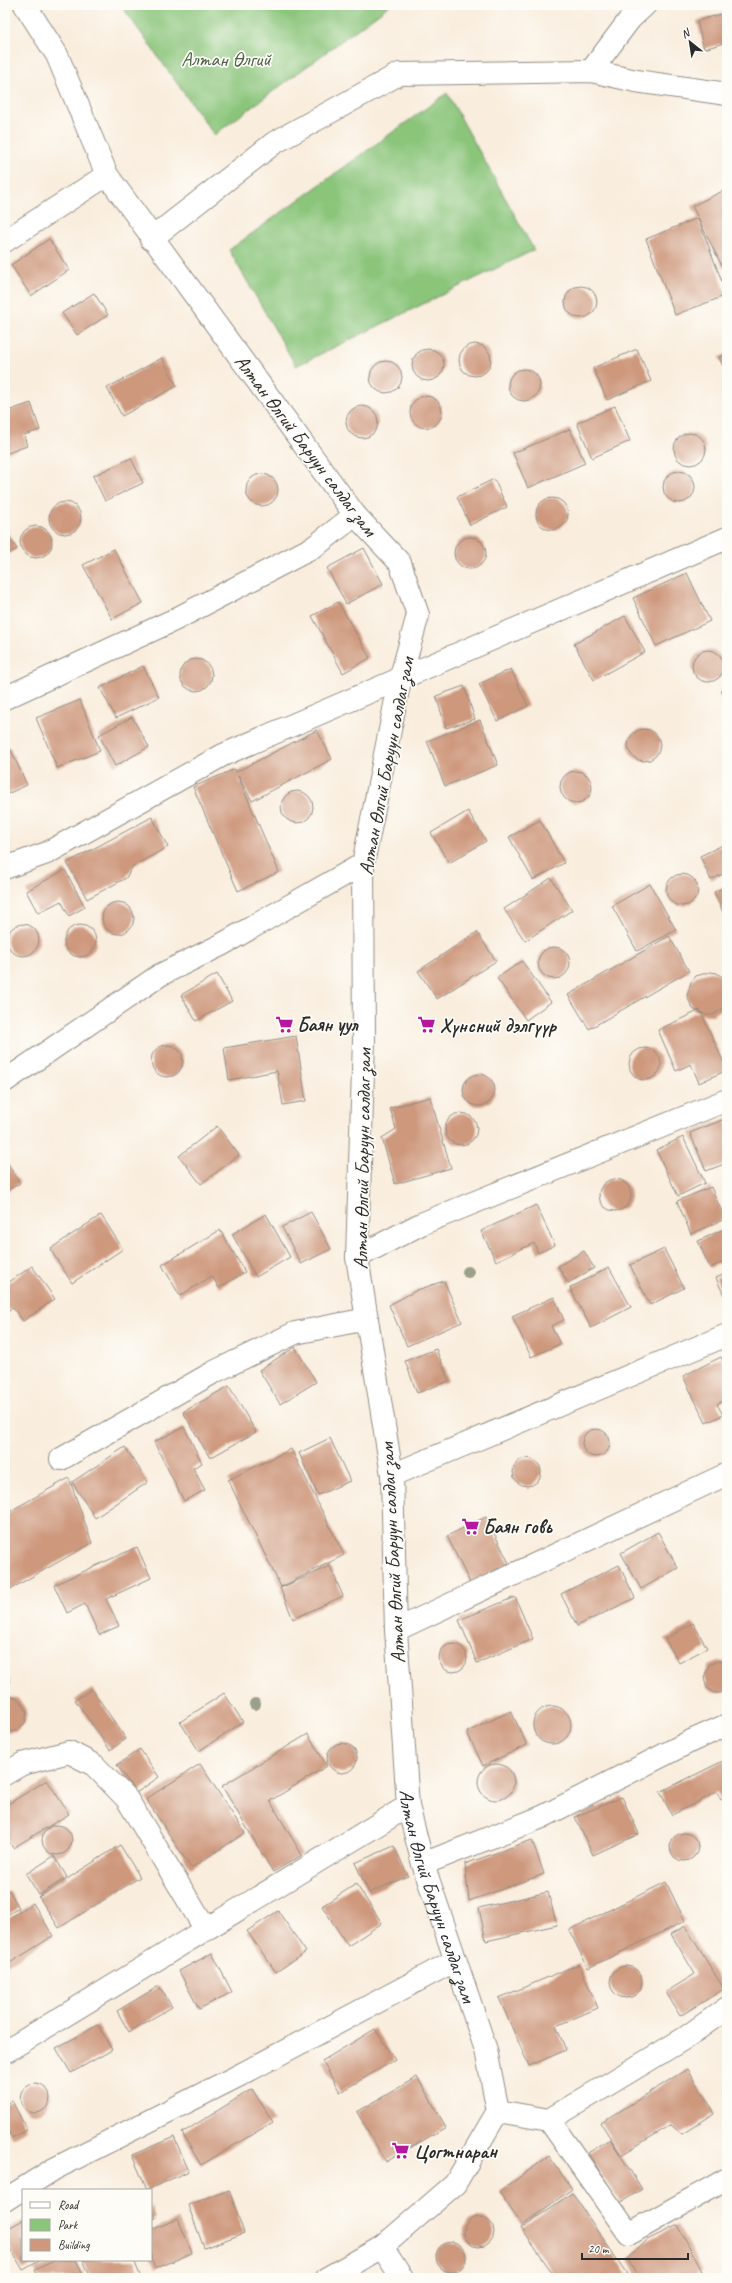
<svg xmlns="http://www.w3.org/2000/svg" width="732" height="2283" font-family="Caveat,sans-serif">
	<style>
		.green { fill: #8ac57a; stroke: #5a7852 }
		.building { fill: #ce987d }
		.lines { fill: none; stroke-linecap: round; stroke-linejoin: round }
		.street-casing { stroke: #928c84; stroke-width: 24 }
		.street { stroke: #fff; stroke-width: 22 }
		.tree { fill: #9aa08a }
		.labels { text-anchor: middle; stroke-width: 3.5; stroke-linejoin: round; paint-order: stroke }
		.park-label { font-size: 20px; fill: #4c6147; stroke: #fdfcf7 }
		.street-label { font-size: 20px; fill: #2b2b2b; stroke: #fdfcf7 }
		.poi-label { font-size: 20px; font-weight: bold; fill: #2b2b2b; stroke: #fdfcf7; text-anchor: start }
	</style>
	<rect width="100%" height="100%" fill="#fdfcf7"/>
	<filter id="ink" filterUnits="userSpaceOnUse"><feTurbulence type="fractalNoise" baseFrequency=".025" numOctaves="2"/><feDisplacementMap in="SourceGraphic" scale="8" xChannelSelector="R" yChannelSelector="G"/><feConvolveMatrix kernelMatrix="1 2 1 2 8 2 1 2 1" color-interpolation-filters="sRGB"/></filter>
	<filter id="wash" filterUnits="userSpaceOnUse"><feTurbulence type="fractalNoise" baseFrequency=".012" numOctaves="4" result="noise"/><feDisplacementMap in="SourceGraphic" scale="16" xChannelSelector="R" yChannelSelector="G"/><feGaussianBlur stdDeviation="0.9" result="paint"/><feColorMatrix in="noise" values="0 0 0 0 0 0 0 0 0 0 0 0 0 0 0 0 0 1.4 0 .05"/><feComposite in="paint" operator="in"/></filter>
	<g filter="url(#wash)">
		<rect width="100%" height="100%" fill="#f9eddd"/>
		<path class="green" d="M121 5H390L214 135Z
			M447 93 534 250 296 366 229 250Z"/>
		<g id="blocks">
			<path class="building" d="M724 13 727 26V42L704 49 697 21Z
				M727 189V266L723 268 692 206Z
				M698 218 727 295 675 315 646 239Z
				M49 239 69 270 31 296 11 265Z
				M565 302a16 16 0 1 1 32 0a16 16 0 1 1-32 0Z
				M94 293 108 315 77 335 62 313Z
				M459 360a16 16 0 1 1 32 0a16 16 0 1 1-32 0Z
				M412 365a16 16 0 1 1 32 0a16 16 0 1 1-32 0Z
				M637 349 651 381 607 400 593 368Z
				M727 354V375L719 357Z
				M162 358 177 386 122 416 107 388Z
				M370 377a16 16 0 1 1 32 0a16 16 0 1 1-32 0Z
				M508 385a16 16 0 1 1 32 0a16 16 0 1 1-32 0Z
				M410 412a16 16 0 1 1 32 0a16 16 0 1 1-32 0Z
				M31 403 40 430 24 435 27 446 5 454V412Z
				M346 422a16 16 0 1 1 32 0a16 16 0 1 1-32 0Z
				M615 406 630 441 592 458 577 423Z
				M570 429 585 463 528 488 513 453Z
				M674 449a16 16 0 1 1 32 0a16 16 0 1 1-32 0Z
				M131 458 143 483 105 501 93 476Z
				M663 487a16 16 0 1 1 32 0a16 16 0 1 1-32 0Z
				M246 490a16 16 0 1 1 32 0a16 16 0 1 1-32 0Z
				M494 479 507 507 470 525 457 497Z
				M536 514a16 16 0 1 1 32 0a16 16 0 1 1-32 0Z
				M49 518a16 16 0 1 1 32 0a16 16 0 1 1-32 0Z
				M20 542a16 16 0 1 1 32 0a16 16 0 1 1-32 0Z
				M5 529 17 549 5 556Z
				M454 553a16 16 0 1 1 32 0a16 16 0 1 1-32 0Z
				M364 548 383 584 346 604 327 568Z
				M114 549 143 603 112 619 83 565Z
				M687 573 710 621 656 646 633 598Z
				M338 602 370 658 343 673 312 616Z
				M625 616 645 652 594 680 574 644Z
				M692 666a16 16 0 1 1 32 0a16 16 0 1 1-32 0Z
				M180 675a16 16 0 1 1 32 0a16 16 0 1 1-32 0Z
				M143 666 159 697 116 718 100 688Z
				M511 669 528 706 497 721 479 684Z
				M464 686 475 719 446 728 436 696Z
				M727 688V705L721 690Z
				M80 700 100 751 57 768 36 718Z
				M132 717 149 747 115 766 99 735Z
				M480 720 498 765 445 786 427 741Z
				M628 745a16 16 0 1 1 32 0a16 16 0 1 1-32 0Z
				M317 730 332 759 252 801 238 776 279 872 238 891 193 787 235 769 236 772Z
				M10 748 27 785 5 795V750Z
				M560 787a16 16 0 1 1 32 0a16 16 0 1 1-32 0Z
				M281 807a16 16 0 1 1 32 0a16 16 0 1 1-32 0Z
				M468 811 486 841 449 863 431 833Z
				M152 817 168 847 133 866 126 878 87 899 67 863Z
				M540 820 564 863 533 880 509 837Z
				M725 844 727 848V872L711 880 700 856Z
				M65 870 85 907 69 916 61 901 38 913 26 891Z
				M666 890a16 16 0 1 1 32 0a16 16 0 1 1-32 0Z
				M551 878 572 910 525 941 504 909Z
				M650 884 676 930 637 951 612 906Z
				M727 886V921L714 892Z
				M102 918a16 16 0 1 1 32 0a16 16 0 1 1-32 0Z
				M7 940a16 16 0 1 1 32 0a16 16 0 1 1-32 0Z
				M64 941a16 16 0 1 1 32 0a16 16 0 1 1-32 0Z
				M477 932 496 961 437 999 418 971Z
				M669 936 689 971 589 1029 568 995Z
				M538 963a16 16 0 1 1 32 0a16 16 0 1 1-32 0Z
				M522 961 551 1002 526 1020 497 978Z
				M710 972 717 973 727 981V1006L713 1015H706L693 1009 687 996 691 982 696 976Z
				M217 974 232 1001 196 1021 181 995Z
				M700 1010 727 1070 699 1083 691 1064 676 1071 658 1030Z
				M296 1036 306 1101 283 1105 277 1071 229 1080 224 1048Z
				M151 1061a16 16 0 1 1 32 0a16 16 0 1 1-32 0Z
				M629 1064a16 16 0 1 1 32 0a16 16 0 1 1-32 0Z
				M463 1090a16 16 0 1 1 32 0a16 16 0 1 1-32 0Z
				M430 1097 451 1168 395 1184 382 1138 396 1129 390 1108Z
				M445 1129a16 16 0 1 1 32 0a16 16 0 1 1-32 0Z
				M727 1118V1163L706 1171 690 1133Z
				M217 1126 239 1155 201 1184 179 1156Z
				M5 1130 10 1138 5 1142Z
				M683 1137 705 1183 678 1196 656 1150Z
				M5 1160 20 1183 5 1192Z
				M599 1195a16 16 0 1 1 32 0a16 16 0 1 1-32 0Z
				M711 1187 725 1219 691 1234 677 1201Z
				M536 1205 555 1245 538 1253 534 1243 496 1261 481 1231Z
				M311 1212 331 1249 301 1264 282 1227Z
				M266 1214 290 1257 256 1277 232 1234Z
				M101 1215 123 1249 72 1283 50 1249Z
				M726 1228 727 1260 710 1268 698 1241Z
				M220 1230 245 1272 219 1288 212 1276 180 1296 162 1265Z
				M664 1249 684 1288 650 1305 630 1265Z
				M584 1251 594 1268 568 1283 558 1266Z
				M32 1266 55 1299 23 1321 13 1308 5 1314V1285Z
				M609 1267 631 1307 591 1328 570 1288Z
				M727 1273V1302L716 1278Z
				M444 1281 462 1322 407 1346 389 1305 417 1290Z
				M554 1297 564 1320 551 1326 560 1344 531 1357 512 1316Z
				M295 1347 316 1382 280 1404 259 1370Z
				M436 1349 449 1381 417 1393 405 1361Z
				M721 1357 727 1369V1399L717 1404 723 1415 706 1423 683 1376Z
				M229 1386 256 1432 210 1458 183 1412Z
				M184 1427 202 1463 193 1468 205 1490 184 1501 154 1442Z
				M582 1443a14 14 0 1 1 28 0a14 14 0 1 1-28 0Z
				M330 1438 350 1481 318 1495 299 1453Z
				M125 1447 148 1482 95 1518 72 1482Z
				M291 1449 344 1555 281 1587 228 1480Z
				M513 1472a14 14 0 1 1 28 0a14 14 0 1 1-28 0Z
				M69 1478 92 1543 5 1592V1514Z
				M486 1517 509 1563 470 1583 447 1536Z
				M658 1532 678 1568 641 1589 621 1553Z
				M137 1547 151 1578 106 1599 119 1626 99 1635 85 1604 67 1613 54 1585Z
				M619 1565 635 1598 577 1626 561 1594Z
				M330 1566 343 1596 293 1619 280 1588Z
				M515 1597 533 1639 477 1663 459 1620Z
				M693 1623 707 1648 679 1663 665 1639Z
				M439 1658a14 14 0 1 1 28 0a14 14 0 1 1-28 0Z
				M719 1661 727 1663V1691L720 1693H714L707 1688 704 1678 709 1665Z
				M5 1674 10 1682 5 1685Z
				M92 1689 126 1739 110 1750 75 1700Z
				M224 1693 243 1722 199 1751 180 1722Z
				M5 1697 17 1698 25 1707 27 1712 25 1723 16 1731 5 1732Z
				M533 1725a19 19 0 1 1 38 0a19 19 0 1 1-38 0Z
				M511 1711 527 1745 483 1766 467 1732Z
				M308 1734 327 1766 270 1801 302 1855 273 1872 222 1786Z
				M327 1758a15 15 0 1 1 30 0a15 15 0 1 1-30 0Z
				M140 1749 159 1777 136 1793 117 1765Z
				M725 1760 727 1764V1797L721 1800 717 1792 672 1815 660 1792Z
				M478 1782a18 18 0 1 1 36 0a18 18 0 1 1-36 0Z
				M200 1764 245 1833 191 1868 146 1799Z
				M47 1780 69 1814 13 1848 5 1835V1806Z
				M622 1797 639 1834 593 1855 575 1817Z
				M42 1840a15 15 0 1 1 30 0a15 15 0 1 1-30 0Z
				M670 1847a14 14 0 1 1 28 0a14 14 0 1 1-28 0Z
				M532 1840 544 1874 469 1901 465 1864Z
				M120 1845 140 1877 59 1928 39 1897Z
				M394 1846 408 1876 369 1893 355 1863Z
				M54 1856 67 1877 39 1895 26 1874Z
				M666 1882 685 1921 588 1968 569 1930Z
				M356 1884 382 1923 348 1946 322 1906Z
				M9 1890 19 1908 5 1916V1893Z
				M548 1892 557 1925 486 1941 479 1908Z
				M33 1903 53 1936 5 1966V1921Z
				M278 1911 306 1952 276 1972 247 1931Z
				M685 1926 724 1989 680 2016 666 1992 695 1974 671 1934Z
				M212 1953 232 1992 199 2009 179 1971Z
				M579 1964 598 2008 556 2026 566 2050 529 2066 499 1998Z
				M610 1982a16 16 0 1 1 32 0a16 16 0 1 1-32 0Z
				M159 1986 172 2007 129 2032 117 2011Z
				M98 2025 112 2050 71 2073 56 2048Z
				M375 2029 395 2060 340 2092 322 2061Z
				M687 2069 715 2113 682 2134 671 2125 621 2155 601 2123Z
				M417 2077 446 2127 386 2162 357 2112Z
				M20 2098a15 15 0 1 1 30 0a15 15 0 1 1-30 0Z
				M252 2089 273 2122 201 2165 182 2133Z
				M12 2101 27 2130 12 2138 7 2129 5 2130V2104Z
				M174 2137 189 2171 147 2190 132 2155Z
				M610 2139 642 2189 620 2203 588 2153Z
				M549 2156 572 2189 522 2225 499 2192Z
				M229 2190 244 2233 204 2248 188 2205Z
				M572 2193 627 2274 621 2278H556L521 2228Z
				M151 2206 156 2218 151 2220Z
				M464 2232a15 15 0 1 1 30 0a15 15 0 1 1-30 0Z
				M178 2219 192 2253 155 2269 151 2258V2230Z
				M23 2220V2260H41L23 2270 5 2239V2230Z
				M678 2225 702 2271 688 2278H638L628 2259 647 2240Z
				M436 2257a15 15 0 1 1 30 0a15 15 0 1 1-30 0Z
				M5 2258 9 2271 6 2278H5Z
				M56 2260H76L85 2278H39L35 2270Z
				M83 2260H134L141 2278H116L114 2273 101 2278H91Z"/>
		</g>
	</g>
	<g filter="url(#ink)">
		<use href="#blocks" fill-opacity="0" stroke="#928c84" stroke-width="1"/>
		<g class="lines">
			<defs>
				<g id="street">
					<path id="s1" d="M25 5 57 55 107 175 355 515 400 563 418 615 400 680 363 864 364 1040 357 1257 392 1475 396 1630 408 1806 423 1864 486 2050 498 2111 455 2184 382 2247 402 2278"/>
					<path d="M591 71 630 19 645 5"/>
					<path d="M151 239 274 143 399 74 591 71 636 81 727 94"/>
					<path d="M5 241 107 175"/>
					<path d="M5 698 174 620 314 547 355 515"/>
					<path d="M5 868 47 853 223 755 727 538"/>
					<path d="M5 1081 160 975 221 945 363 864"/>
					<path d="M357 1257 421 1224 727 1100"/>
					<path d="M61 1459 214 1372 295 1333 367 1319"/>
					<path d="M392 1475 727 1335"/>
					<path d="M396 1630 727 1474"/>
					<path d="M5 1774 22 1764 69 1752 94 1765 127 1799 206 1930"/>
					<path d="M423 1864 542 1817 691 1741 727 1725"/>
					<path d="M5 2052 408 1806"/>
					<path d="M498 2111 549 2120 685 2038 727 2008"/>
					<path d="M549 2120 629 2234 727 2179"/>
					<path d="M5 2200 54 2169 240 2075 454 1961"/>
					<path d="M327 2278 382 2247"/>
				</g>
			</defs>
			<use href="#street" class="street-casing"/>
			<use href="#street" class="street"/>
		</g>
		<g class="tree">
			<circle cx="468" cy="1272" r="6"/>
			<circle cx="255" cy="1704" r="6"/>
		</g>
	</g>
	<defs>
		<symbol id="supermarket-bare" viewBox="-9 -9 18 18"><path d="M-6-5.5h2.5l.6 2H6L4.5 2H-2.5L-4.4-4H-6ZM-1.5 3.2a1.3 1.3 0 1 0 .1 0ZM3 3.2a1.3 1.3 0 1 0 .1 0Z" fill="#b5179e" stroke="#fdfcf7" stroke-width="2.5" paint-order="stroke"/></symbol>
	</defs>
	<g fill-rule="evenodd">
		<use href="#supermarket-bare" x="272" y="1012" width="25" height="25"/>
		<use href="#supermarket-bare" x="414" y="1012" width="25" height="25"/>
		<use href="#supermarket-bare" x="458" y="1514" width="25" height="25"/>
		<use href="#supermarket-bare" x="388" y="2138" width="25" height="25"/>
	</g>
	<g class="labels">
		<g class="park-label">
			<text x="226" y="66">Алтан Өлгий</text>
		</g>
		<g class="street-label">
			<text transform="translate(306 445) rotate(53)" y="7">Алтан Өлгий Баруун салдаг зам</text>
			<text transform="translate(386 766) rotate(-79)" y="7">Алтан Өлгий Баруун салдаг зам</text>
			<text transform="translate(362 1159) rotate(-89)" y="7">Алтан Өлгий Баруун салдаг зам</text>
			<text transform="translate(392 1553) rotate(-93)" y="7">Алтан Өлгий Баруун салдаг зам</text>
			<text dy="7" stroke="none"><textPath href="#s1" startOffset="2026">Алтан Өлгий Баруун салдаг зам</textPath></text>
		</g>
		<g class="poi-label">
			<text x="297" y="1031">Баян уул</text>
			<text x="440" y="1032">Хүнсний дэлгүүр</text>
			<text x="483" y="1533">Баян говь</text>
			<text x="414" y="2158">Цогтнаран</text>
		</g>
	</g>
	<rect width="732" height="2283" fill="none" stroke="#fdfcf7" stroke-width="20"/>
	<rect x="22" y="2189" width="130" height="72" fill="#fdfcf7" stroke="#a9a8a5"/>
	<rect x="30" y="2202" width="20" height="6" fill="#ffffff" stroke="#a9a8a5"/>
	<text x="58" y="2209" font-size="12" fill="#2b2b2b">Road</text>
	<rect x="30" y="2219" width="20" height="12" fill="#8ac57a" stroke="#a9a8a5"/>
	<text x="58" y="2229" font-size="12" fill="#2b2b2b">Park</text>
	<rect x="30" y="2239" width="20" height="12" fill="#ce987d" stroke="#a9a8a5"/>
	<text x="58" y="2249" font-size="12" fill="#2b2b2b">Building</text>
	<g transform="translate(690 42) rotate(330)" stroke="#fdfcf7" stroke-width="3" paint-order="stroke">
	<path d="M0-3L7 15L0 10L-7 15Z" fill="#2b2b2b"/>
	<text y="-6" font-size="11" font-weight="bold" text-anchor="middle" fill="#2b2b2b">N</text>
	</g>
	<path d="M582 2253v6h106v-6" fill="none" stroke="#2b2b2b" stroke-width="2"/>
	<text x="588" y="2253" font-size="12" fill="#2b2b2b" stroke="#fdfcf7" stroke-width="3" paint-order="stroke">20 m</text>
</svg>
